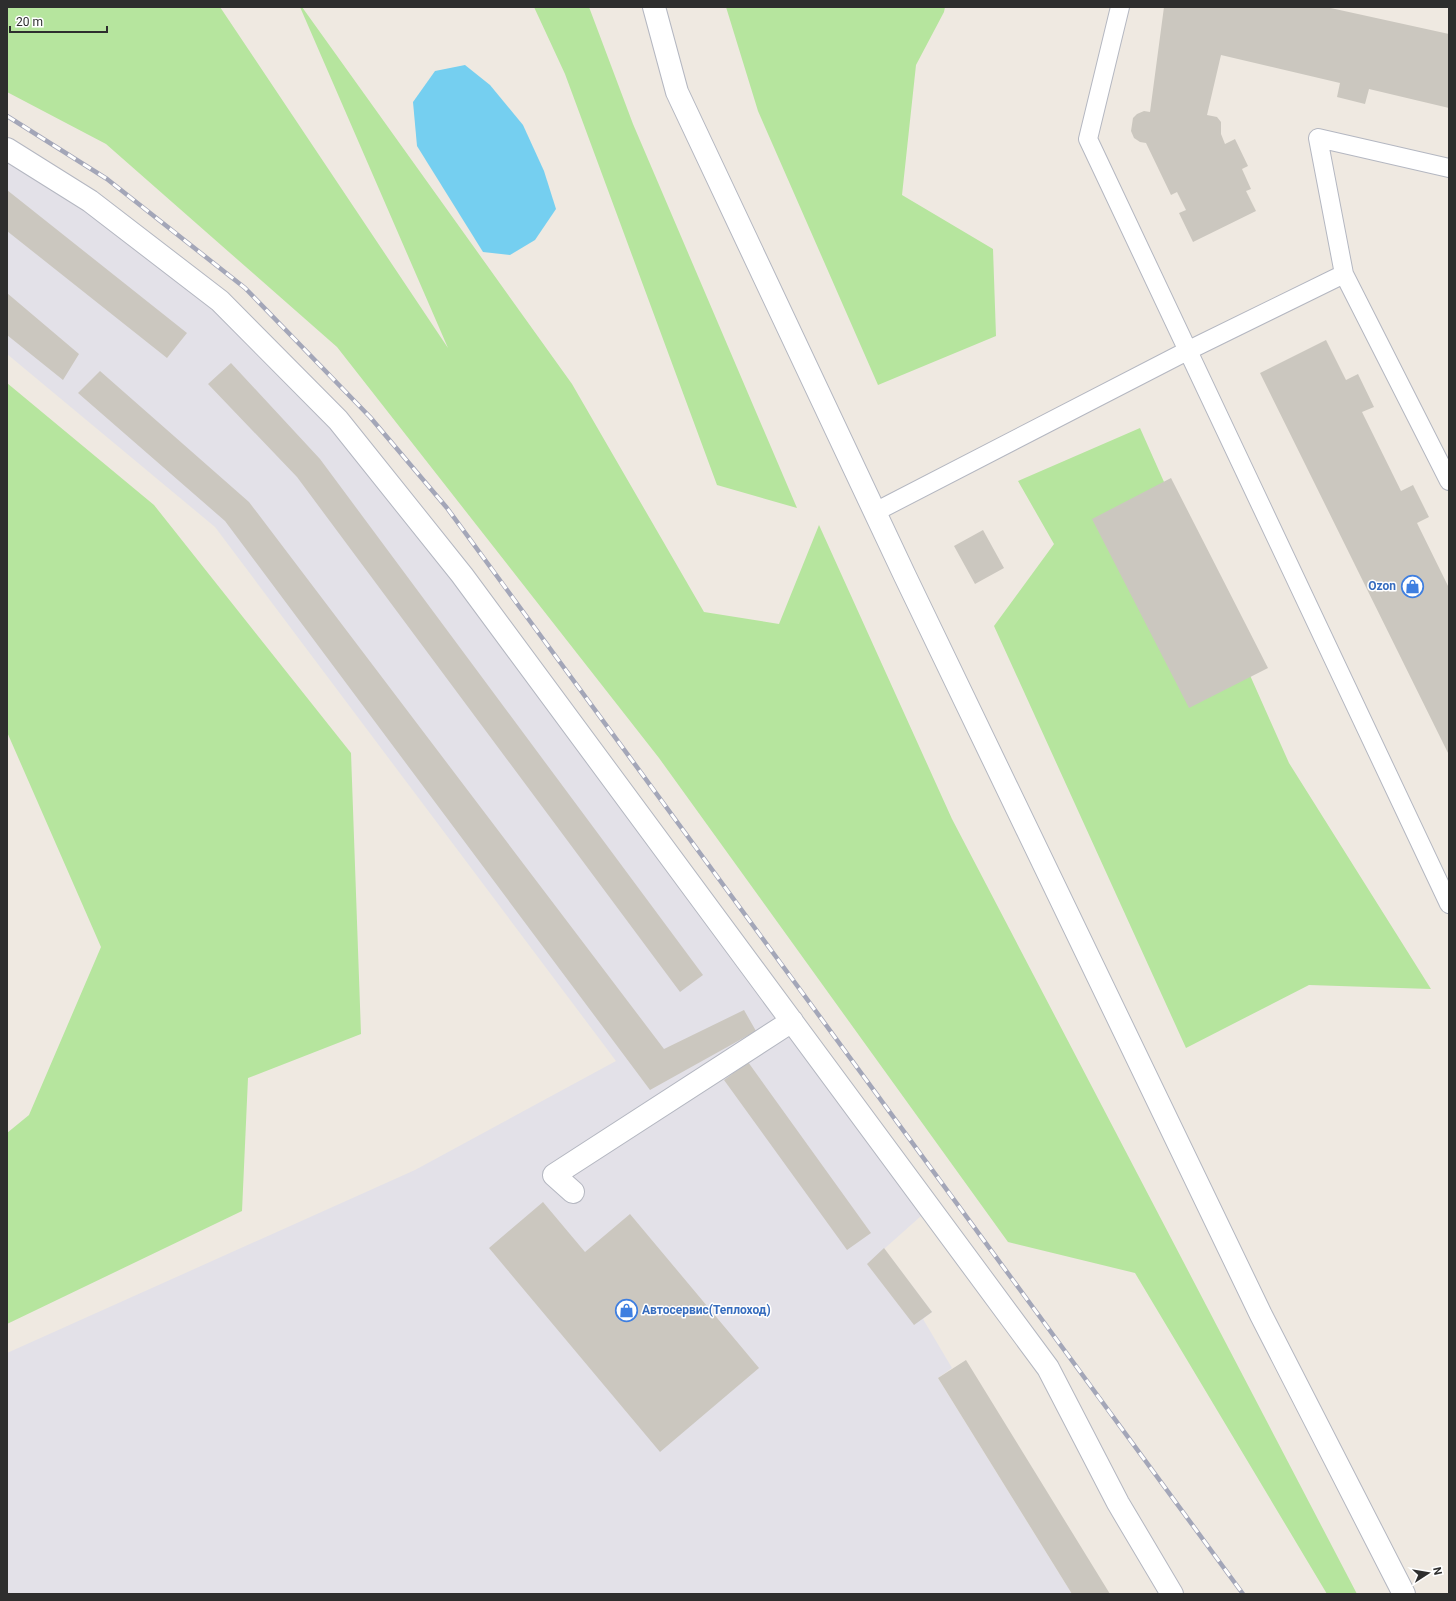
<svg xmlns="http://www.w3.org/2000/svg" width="1456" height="1601" font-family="Roboto,sans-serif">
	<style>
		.industrial { fill: #e3e1e8 }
		.green { fill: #b6e59e }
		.water { fill: #75cff0 }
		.building { fill: #cbc7bf }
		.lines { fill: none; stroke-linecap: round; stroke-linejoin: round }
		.lane-casing { stroke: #b4b7c1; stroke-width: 20 }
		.street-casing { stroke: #b4b7c1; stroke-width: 24 }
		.secondary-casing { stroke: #b4b7c1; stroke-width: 24 }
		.lane { stroke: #fff; stroke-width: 18 }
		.street { stroke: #fff; stroke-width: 22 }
		.secondary { stroke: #fff; stroke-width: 22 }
		.rail-casing { stroke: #a3a6b8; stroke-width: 4.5 }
		.rail { stroke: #fff; stroke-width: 3; stroke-dasharray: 9; stroke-linecap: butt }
		.labels { text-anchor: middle; stroke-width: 3; stroke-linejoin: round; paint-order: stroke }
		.shop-label { font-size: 12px; font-weight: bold; fill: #366cbe; stroke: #fff; text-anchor: end }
	</style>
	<rect width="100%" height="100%" fill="#efe9e1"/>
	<path class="industrial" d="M7 149 220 301 338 420 930 1208 884 1249 932 1312 923 1319 952 1368 938 1378 1072 1594H7V1353L415 1170 616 1061 215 527 7 354Z"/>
	<path class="green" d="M7 7H220L448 348 300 7H302L572 384 704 612 779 624 819 525 952 819 1357 1594H1327L1135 1273 1008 1242 659 758 337 347 106 144 7 92Z
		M534 7H589L633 124 797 508 717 485 565 74Z
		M726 7H945L944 12 916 65 902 195 993 249 996 336 878 385 758 111Z
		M7 383 154 505 351 753 361 1034 248 1078 242 1211 7 1324V1133L29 1115 101 947 7 732Z
		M1140 428 1289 763 1431 989 1309 985 1186 1048 994 626 1054 544 1018 481Z"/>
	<path class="water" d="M465 65 490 85 523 125 544 171 556 209 535 240 510 255 483 252 417 146 413 102 435 71Z"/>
	<path class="building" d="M1164 7H1326L1449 34V108L1369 89 1365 104 1337 97 1340 83 1221 55 1207 115 1217 117 1221 122V134L1225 144 1235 139 1248 166 1242 169 1251 189 1246 191 1256 211 1193 242 1179 213 1186 210 1177 192 1171 195 1146 143 1140 142 1134 138 1131 131 1133 118 1137 114 1144 111 1150 112Z
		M7 190 187 333 167 358 7 231Z
		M7 293 79 354 63 380 7 335Z
		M1326 340 1346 380 1358 374 1374 407 1362 412 1401 491 1413 485 1429 517 1417 523 1449 588V755L1260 373Z
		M231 363 320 459 703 975 680 992 297 477 208 384Z
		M100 371 249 502 664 1049 744 1010 756 1031 650 1090 225 521 78 393Z
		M1171 478 1268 668 1189 708 1092 519Z
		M983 530 1004 568 975 584 954 546Z
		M748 1062 871 1233 847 1250 724 1080Z
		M543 1202 585 1252 630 1214 759 1368 660 1452 489 1248Z
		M884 1248 932 1312 914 1325 867 1264Z
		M966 1360 1110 1594H1072L938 1378Z"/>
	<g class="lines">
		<defs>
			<path id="lane" d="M1120 7 1088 139 1449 904
				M1344 274 1449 481
				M875 512 1187 351 1344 274 1318 138 1449 168"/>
			<path id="street" d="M7 149 90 201 220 301 338 420 462 575 1048 1368 1118 1503 1172 1594
				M573 1192 554 1175 792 1021"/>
			<path id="secondary" d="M654 7 677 92 905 576 1261 1315 1404 1594"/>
		</defs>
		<use href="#lane" class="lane-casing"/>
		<use href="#street" class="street-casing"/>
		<use href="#secondary" class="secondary-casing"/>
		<use href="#lane" class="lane"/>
		<use href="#street" class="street"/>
		<use href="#secondary" class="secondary"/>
		<defs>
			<path id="rail" d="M7 116 107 179 245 288 370 417 447 508 1243 1594"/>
		</defs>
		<use href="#rail" class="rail-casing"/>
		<use href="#rail" class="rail"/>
	</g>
	<defs>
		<symbol id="shop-ring" viewBox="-11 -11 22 22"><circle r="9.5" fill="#fff" stroke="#3f7fe0" stroke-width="1.5"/><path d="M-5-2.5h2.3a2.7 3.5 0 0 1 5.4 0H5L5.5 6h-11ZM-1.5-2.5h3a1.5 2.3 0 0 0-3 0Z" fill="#3f7fe0"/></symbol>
	</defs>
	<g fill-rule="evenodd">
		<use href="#shop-ring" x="1400" y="574" width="25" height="25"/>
		<use href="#shop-ring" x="614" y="1298" width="25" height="25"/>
	</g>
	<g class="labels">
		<g class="shop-label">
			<text x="1396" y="590">Ozon</text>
			<text x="642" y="1314" text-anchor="start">Автосервис(Теплоход)</text>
		</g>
	</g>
	<rect width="1456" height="1601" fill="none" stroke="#2e2e2e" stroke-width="16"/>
	<g transform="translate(1428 1573) rotate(78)" stroke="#ffffff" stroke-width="3" paint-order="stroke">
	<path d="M0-3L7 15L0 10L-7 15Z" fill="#2e2e2e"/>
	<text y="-6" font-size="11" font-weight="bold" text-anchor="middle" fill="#2e2e2e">N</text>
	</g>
	<path d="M10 26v6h97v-6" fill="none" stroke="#2e2e2e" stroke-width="2"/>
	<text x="16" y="26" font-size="12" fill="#2e2e2e" stroke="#ffffff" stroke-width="3" paint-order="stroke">20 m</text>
</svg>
